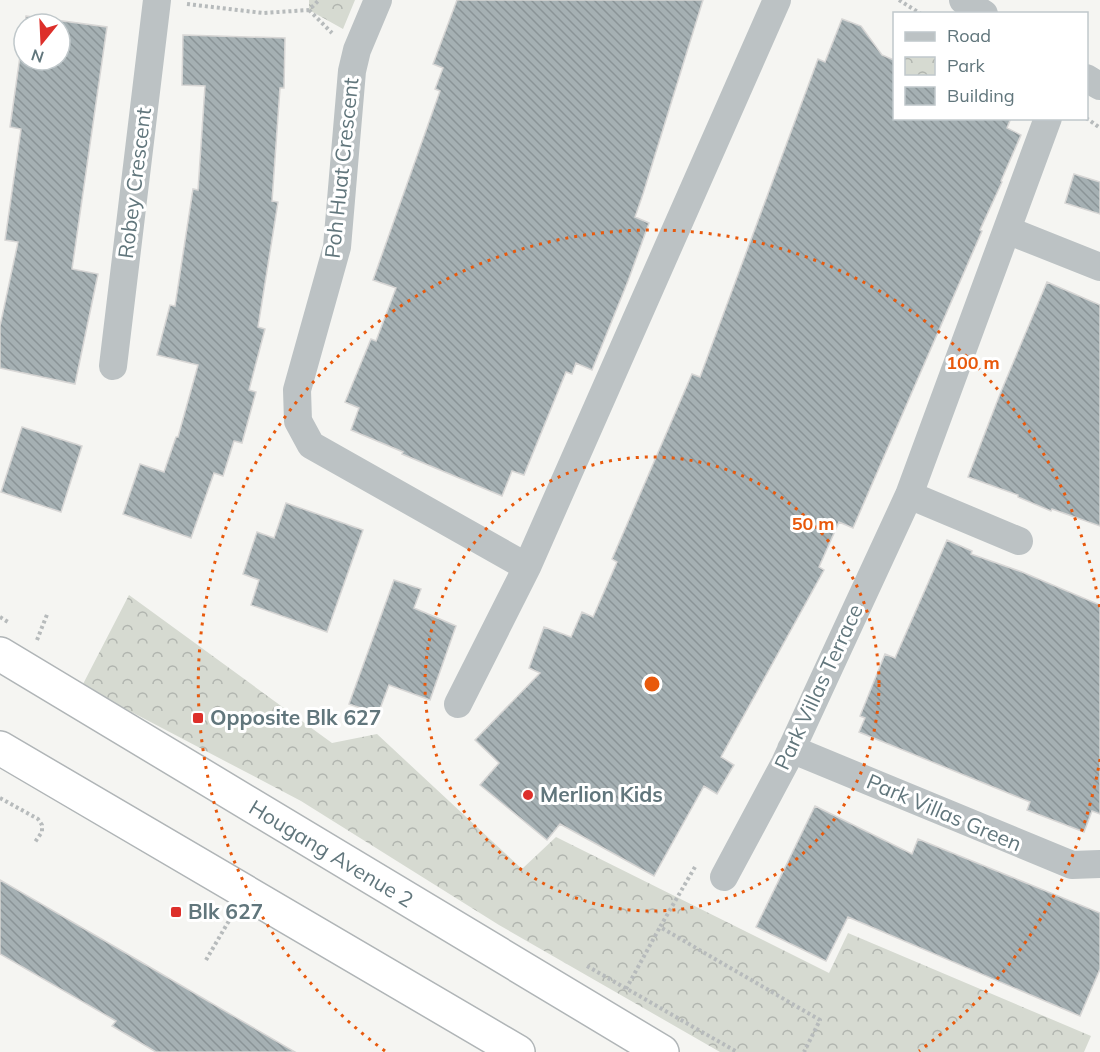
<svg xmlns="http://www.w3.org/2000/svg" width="1100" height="1052" font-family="Mulish,sans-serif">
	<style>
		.park { fill: url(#park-crowns) }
		.building { fill: url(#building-back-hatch); stroke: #d7d6d5; stroke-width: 1.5 }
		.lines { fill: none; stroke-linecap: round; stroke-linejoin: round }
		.highway-casing { stroke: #b0b5b7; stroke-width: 36 }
		.path { stroke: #b7bbbc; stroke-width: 4; stroke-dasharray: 3 3; stroke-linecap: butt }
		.street { stroke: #bcc2c4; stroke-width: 28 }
		.highway { stroke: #fff; stroke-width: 33 }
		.ring { fill: none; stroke: #e8590c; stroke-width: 3; stroke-dasharray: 3 6 }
		.poi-dot { fill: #dd2f2a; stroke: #fff; stroke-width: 2 }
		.labels { text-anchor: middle; stroke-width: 6; stroke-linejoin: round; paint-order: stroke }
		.street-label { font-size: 21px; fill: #61767c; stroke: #fff }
		.poi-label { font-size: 21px; font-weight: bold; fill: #61767c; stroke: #fff; text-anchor: start }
		.centre { fill: #e8590c; stroke: #fff; stroke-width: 3 }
		.ring-label { font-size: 18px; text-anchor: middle; font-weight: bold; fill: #e8590c; stroke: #fff; stroke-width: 6; stroke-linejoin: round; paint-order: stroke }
	</style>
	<defs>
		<pattern id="park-crowns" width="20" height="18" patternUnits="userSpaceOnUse" patternTransform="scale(1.5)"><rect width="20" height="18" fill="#d6dad1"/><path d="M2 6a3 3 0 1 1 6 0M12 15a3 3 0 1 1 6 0" fill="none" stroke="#b1b5af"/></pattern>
		<pattern id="building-back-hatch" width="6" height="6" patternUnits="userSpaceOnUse" patternTransform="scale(1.5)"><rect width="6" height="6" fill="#a5b0b3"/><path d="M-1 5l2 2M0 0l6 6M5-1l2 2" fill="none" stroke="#8a9497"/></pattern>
	</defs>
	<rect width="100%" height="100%" fill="#f5f5f2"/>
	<path class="park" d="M309 0H355L343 29 309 10Z
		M129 595 332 743 377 734 522 869 556 837 829 973 848 933 1091 1036 1084 1052H720L499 925 301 801 82 686Z"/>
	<path class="building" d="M457 0H703L643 194 635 217 649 223 628 281 592 370 576 363 572 374 566 372 524 475 512 471 502 496 402 454 403 452 351 430 359 408 345 402 371 339 376 341 396 288 373 280 440 91 435 89 443 68 433 64Z
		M26 16 107 27 72 269 98 274 75 384 0 368V326L18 242 5 240 21 129 10 127 24 28V60H60V24H25Z
		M842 19 861 26 882 55 894 60V118H1011L1007 128 1021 135 1001 181 1002 182 980 230 982 231 853 528 839 522 819 567 824 570 721 757 734 765 717 794 704 786 654 876 560 824 547 840 480 785 499 763 475 740 540 673 529 668 544 627 571 637 582 612 593 617 617 562 612 559 692 374 700 377 818 59 825 62Z
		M183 35 285 38 284 88H280L272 201 278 202 258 327 265 329 249 390 256 392 242 443 234 441 223 476 214 473 191 538 123 514 140 464 164 472 176 437H178L198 365 157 355 170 305 175 306 193 189 198 190 205 86 182 85Z
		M1074 174 1100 182V214L1065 203Z
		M1047 282 1100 305V526L1052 509 1051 511 1018 497V495L968 477 1000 394Z
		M22 427 82 446 61 512 1 492Z
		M286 503 363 530 327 632 251 605 259 580 243 574 257 532 274 538Z
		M947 540 972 551 971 554 1022 572 1100 605V814L1092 811 1084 832 1027 810 1030 802 859 732 865 718 860 716 885 654 895 658Z
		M394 580 421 589 414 608 456 626 430 700 389 685 378 714 349 704Z
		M815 806 912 854 918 839 1100 913V969L1080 1016 848 917 826 961 756 927Z
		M0 880 136 959 295 1052H156L112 1026 116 1021 0 954Z"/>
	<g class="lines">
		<defs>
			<path id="highway" d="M0 654 662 1052
				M0 748 518 1052"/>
		</defs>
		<use href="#highway" class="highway-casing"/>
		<path class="path" d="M899 0 921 14
			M187 4 263 13 309 10 319 0
			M309 10 332 33
			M1086 118 1100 128
			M0 617 8 622
			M37 640 48 612
			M0 798 38 819 42 825V832L35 842
			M695 867 660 927 820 1020 804 1052
			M206 960 230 919
			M587 966 737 1052
			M626 989 660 927"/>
		<path class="street" d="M378 0 357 50 352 71 337 247 297 390 298 421 311 445 527 567
			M963 0 984 14
			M1086 78 1100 86
			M1007 230 1100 267
			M113 366 157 0
			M909 495 1019 541
			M458 704 527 567 777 0
			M791 749 1072 865 1100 864
			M724 877 785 763 909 495 1048 118"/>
		<use href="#highway" class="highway"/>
	</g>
	<g class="ring">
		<circle cx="652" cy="684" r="227"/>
		<path d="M1100 759A454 454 0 0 1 919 1051M385 1051A454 454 0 1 1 1100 609"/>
	</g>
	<g class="poi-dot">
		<rect x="192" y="712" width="12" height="12" rx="3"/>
		<circle cx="528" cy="795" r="6"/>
		<rect x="170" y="906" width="12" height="12" rx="3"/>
	</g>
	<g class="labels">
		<g class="street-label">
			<text transform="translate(342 168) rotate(-84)" y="7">Poh Huat Crescent</text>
			<text transform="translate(135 183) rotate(-83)" y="7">Robey Crescent</text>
			<text transform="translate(819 687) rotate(-65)" y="7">Park Villas Terrace</text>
			<text transform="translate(944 813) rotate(23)" y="7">Park Villas Green</text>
			<text transform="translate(331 854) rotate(31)" y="7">Hougang Avenue 2</text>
		</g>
		<g class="poi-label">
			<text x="210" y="725">Opposite Blk 627</text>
			<text x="540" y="802">Merlion Kids</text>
			<text x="188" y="919">Blk 627</text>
		</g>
	</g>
	<circle cx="652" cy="684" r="9" class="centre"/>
	<g class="ring-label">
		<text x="973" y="369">100 m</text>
		<text x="813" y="530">50 m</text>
	</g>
	<rect x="893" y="12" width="195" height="108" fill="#ffffff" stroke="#c0c8cb" stroke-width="1.5"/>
	<rect x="905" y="32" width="30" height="9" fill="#bcc2c4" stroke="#c0c8cb" stroke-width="1.5"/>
	<text x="947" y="42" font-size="18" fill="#61767c">Road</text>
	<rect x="905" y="57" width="30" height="18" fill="url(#park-crowns)" stroke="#c0c8cb" stroke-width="1.5"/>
	<text x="947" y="72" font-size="18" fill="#61767c">Park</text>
	<rect x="905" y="87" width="30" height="18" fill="url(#building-back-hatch)" stroke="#c0c8cb" stroke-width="1.5"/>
	<text x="947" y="102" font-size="18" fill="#61767c">Building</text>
	<g transform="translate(42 42) rotate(198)"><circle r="28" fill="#ffffff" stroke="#c0c8cb" stroke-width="1.5"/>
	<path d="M0-4.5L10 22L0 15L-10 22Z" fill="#dd2f2a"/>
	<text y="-9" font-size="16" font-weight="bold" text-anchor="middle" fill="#61767c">N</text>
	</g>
</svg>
